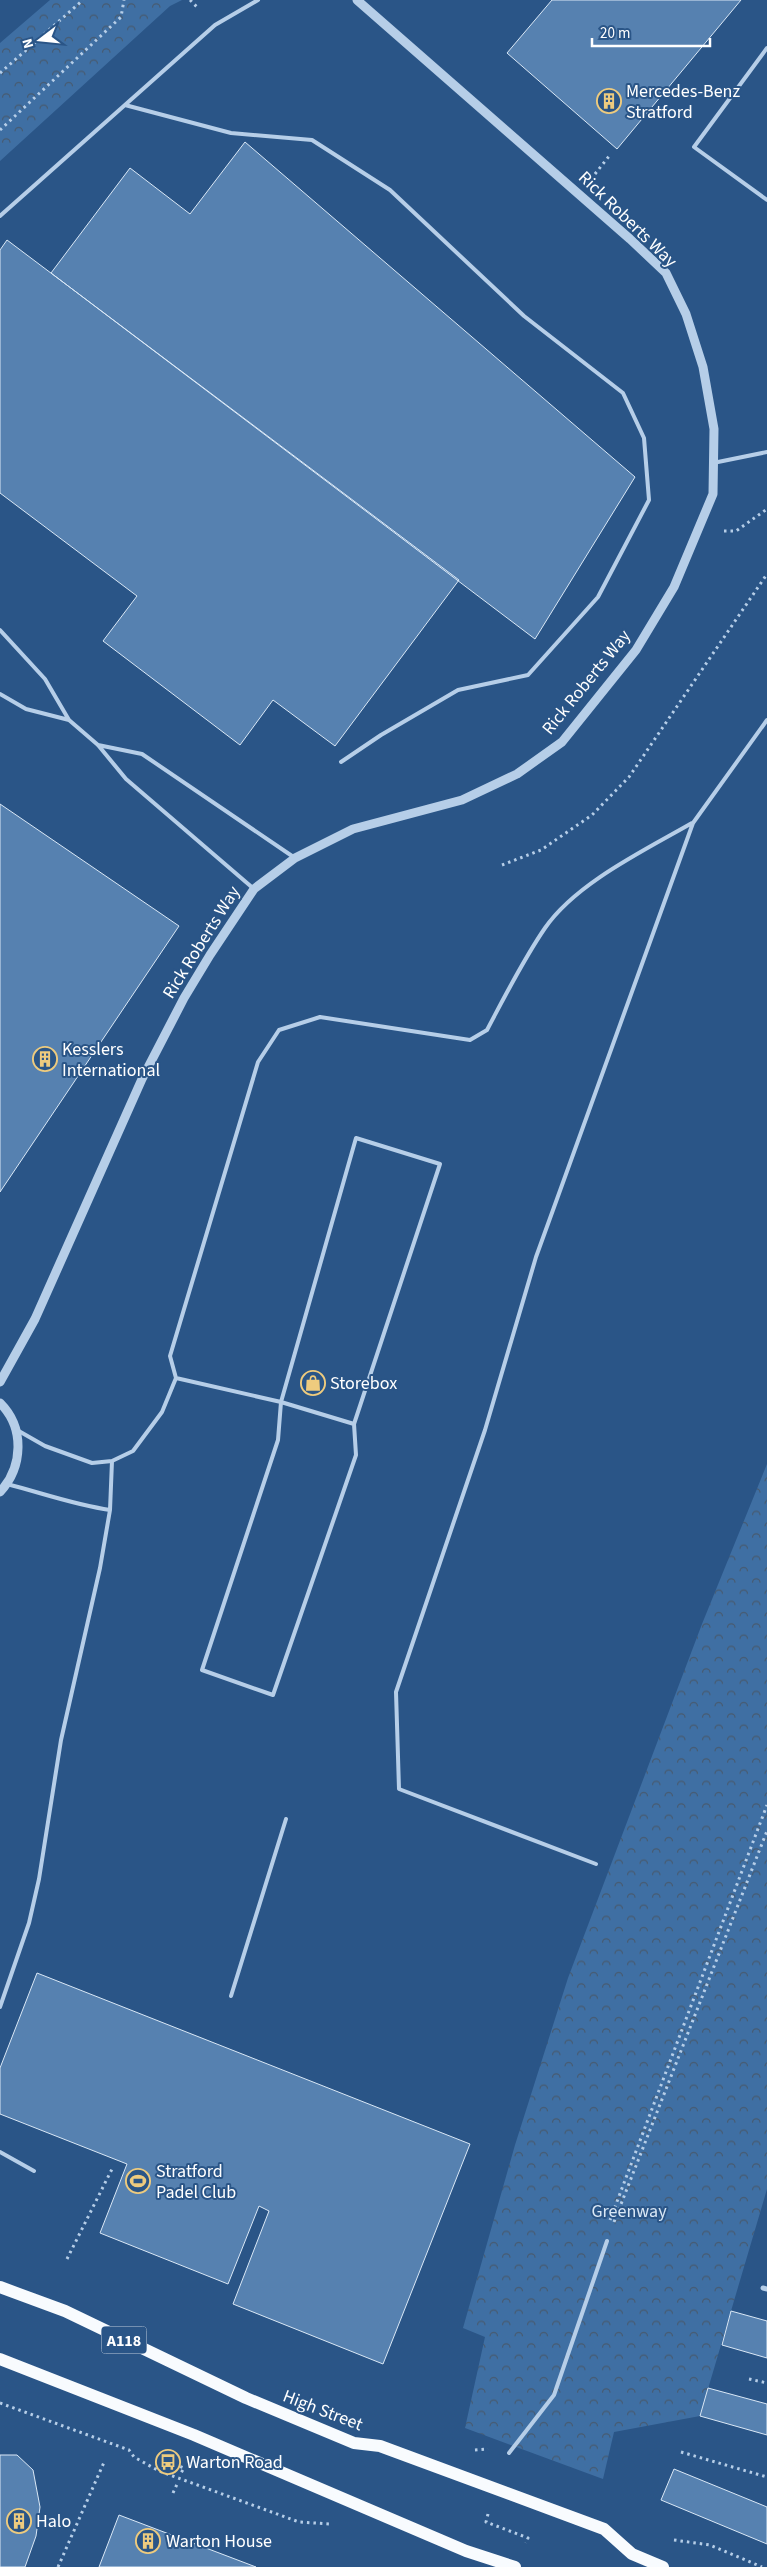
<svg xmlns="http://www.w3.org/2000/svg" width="767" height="2567" font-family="'Source Sans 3',sans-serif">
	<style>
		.park { fill: url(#park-crowns) }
		.building { fill: #5681b0; stroke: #dae8f6 }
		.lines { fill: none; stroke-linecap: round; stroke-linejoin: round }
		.path { stroke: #b6cee8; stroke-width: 3; stroke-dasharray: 2.5 4; stroke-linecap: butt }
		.service { stroke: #b6cee8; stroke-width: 4 }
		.minor { stroke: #b6cee8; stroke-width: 5 }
		.tertiary { stroke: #b6cee8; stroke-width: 9 }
		.primary { stroke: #f8fbfe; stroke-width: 12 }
		.labels { text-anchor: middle; stroke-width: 4; stroke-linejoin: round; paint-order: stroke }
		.shield { fill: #2a5587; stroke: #bfccdb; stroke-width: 1 }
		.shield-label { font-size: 16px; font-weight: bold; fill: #fff }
		.poi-label { font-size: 18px; fill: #fff; stroke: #2a5587; text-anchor: start }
		.street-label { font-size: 18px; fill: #fff; stroke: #2a5587 }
		.park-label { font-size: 18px; fill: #dae8f6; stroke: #2a5587 }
	</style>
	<defs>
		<pattern id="park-crowns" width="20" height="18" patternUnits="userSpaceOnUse" patternTransform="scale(1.25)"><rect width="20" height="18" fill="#3f6fa3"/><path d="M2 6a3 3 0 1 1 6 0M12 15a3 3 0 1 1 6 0" fill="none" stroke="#475a6f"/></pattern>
	</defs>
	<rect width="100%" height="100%" fill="#2a5587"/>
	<path class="park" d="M50 0H182L170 6 0 161V43Z
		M767 1464V2189L700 2416 614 2432 603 2479 465 2428 485 2337 463 2328 515 2145 568 1978 702 1624Z"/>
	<path class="building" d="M552 0H741L617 149 507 53Z
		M245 142 635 477 535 639 51 273 130 168 190 214Z
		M7 240 459 580 335 746 273 700 240 745 103 641 137 596 0 493V250Z
		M0 804 179 926 0 1192Z
		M37 1973 470 2144 383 2364 233 2304 269 2211 259 2206 228 2284 100 2233 127 2164 0 2114V2068Z
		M731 2311 767 2321V2358L722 2345Z
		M708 2388 767 2404V2435L700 2416Z
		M0 2455H17L33 2470 40 2507 36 2536 25 2567H0Z
		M674 2469 767 2507V2544L661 2500Z
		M119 2515 256 2567H99Z"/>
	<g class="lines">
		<path class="path" d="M190 0 199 9
			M0 73 83 0
			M0 130 121 17 124 0
			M595 174 610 155
			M724 531H736L767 509
			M502 865 541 850 592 815 629 777 767 574
			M610 2220 767 1805
			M614 2222 767 1831
			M67 2259 113 2167
			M749 2379 767 2383
			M0 2403 129 2450 134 2457 159 2471 299 2522 330 2524
			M475 2450 488 2449
			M681 2452 767 2477
			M168 2462 184 2468 181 2473
			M173 2493 178 2482
			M488 2514 486 2522 528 2538 526 2543
			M674 2540 710 2545 762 2567
			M58 2567 105 2460"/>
		<path class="service" d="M767 48 694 147 767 200
			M125 105 231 133 312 140 390 190 524 316 623 393 644 438 649 500 598 597 528 675 458 690 381 735 341 762
			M0 216 215 25 258 0
			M713 463 767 452
			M0 630 45 679 69 720
			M0 694 26 709 69 720 98 745 126 779 254 889
			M98 745 142 754 295 858
			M356 1138 440 1164 354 1424 356 1455 273 1695 202 1670 278 1440 281 1402Z
			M176 1378 281 1402 354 1424
			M17 1430 45 1446 92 1463 112 1461 133 1451 162 1412 176 1378 170 1356 258 1062 279 1030 320 1017 470 1040 487 1030C505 996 523 960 545 928 576 883 645 850 692 823
			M7 1484C42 1493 75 1505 110 1510
			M596 1864 399 1789 396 1692 485 1430 536 1257 693 823 767 720
			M231 1996 286 1819
			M0 2007 29 1923 39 1879 61 1740 100 1568 110 1510 112 1461
			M0 2152 34 2171
			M509 2453 554 2395 607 2241"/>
		<path class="minor" d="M763 2288 767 2289"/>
		<path class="tertiary" d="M0 1382 35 1319 142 1079 184 998 210 955 254 889 295 858 353 829 462 800 517 774 562 742 636 650 674 587 713 494 714 429 703 367 686 314 666 273 630 239 357 0
			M0 1403C25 1428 23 1467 0 1492"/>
		<path class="primary" d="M0 2287 65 2311 246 2398 354 2443 380 2446 604 2529 632 2554 663 2567
			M0 2359 194 2435 466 2551 515 2567"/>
	</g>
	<defs>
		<symbol id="building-ring" viewBox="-11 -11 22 22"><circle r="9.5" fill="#2a5587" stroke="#eecb7e" stroke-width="1.5"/><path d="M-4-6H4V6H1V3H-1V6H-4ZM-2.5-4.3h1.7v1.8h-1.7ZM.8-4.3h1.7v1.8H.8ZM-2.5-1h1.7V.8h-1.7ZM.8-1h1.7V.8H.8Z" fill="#eecb7e"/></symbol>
		<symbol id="shop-ring" viewBox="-11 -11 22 22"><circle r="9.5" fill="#2a5587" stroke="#eecb7e" stroke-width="1.5"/><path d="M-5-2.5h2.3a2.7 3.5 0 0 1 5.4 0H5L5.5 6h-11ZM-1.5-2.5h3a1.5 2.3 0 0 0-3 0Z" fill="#eecb7e"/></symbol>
		<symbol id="stadium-ring" viewBox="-11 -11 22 22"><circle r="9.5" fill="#2a5587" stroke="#eecb7e" stroke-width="1.5"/><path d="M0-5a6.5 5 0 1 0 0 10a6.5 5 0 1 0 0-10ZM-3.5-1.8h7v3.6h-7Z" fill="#eecb7e"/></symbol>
		<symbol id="bus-ring" viewBox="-11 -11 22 22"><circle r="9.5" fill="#2a5587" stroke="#eecb7e" stroke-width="1.5"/><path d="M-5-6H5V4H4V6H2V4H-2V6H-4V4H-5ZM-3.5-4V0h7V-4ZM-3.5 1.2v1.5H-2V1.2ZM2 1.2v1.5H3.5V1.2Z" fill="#eecb7e"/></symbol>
	</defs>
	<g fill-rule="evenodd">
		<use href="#building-ring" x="595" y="87" width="28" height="28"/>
		<use href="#building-ring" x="31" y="1045" width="28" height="28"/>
		<use href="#shop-ring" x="299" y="1369" width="28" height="28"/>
		<use href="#stadium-ring" x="124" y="2167" width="28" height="28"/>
		<use href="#bus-ring" x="154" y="2448" width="28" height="28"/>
		<use href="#building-ring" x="5" y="2507" width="28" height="28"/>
		<use href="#building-ring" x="134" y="2527" width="28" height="28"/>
	</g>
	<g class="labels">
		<rect class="shield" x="101.5" y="2326.5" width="45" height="27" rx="4"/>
		<g class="shield-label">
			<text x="124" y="2346">A118</text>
		</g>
		<g class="poi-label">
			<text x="626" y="97">Mercedes-Benz<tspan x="626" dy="21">Stratford</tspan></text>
			<text x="62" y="1055">Kesslers<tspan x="62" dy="21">International</tspan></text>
			<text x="330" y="1389">Storebox</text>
			<text x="156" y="2177">Stratford<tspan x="156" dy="21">Padel Club</tspan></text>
			<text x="186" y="2468">Warton Road</text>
			<text x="36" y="2527">Halo</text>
			<text x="166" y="2547">Warton House</text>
		</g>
		<g class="street-label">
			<text transform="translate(628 219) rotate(44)" y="6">Rick Roberts Way</text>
			<text transform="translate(586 682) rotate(-51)" y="6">Rick Roberts Way</text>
			<text transform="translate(201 942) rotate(-58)" y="6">Rick Roberts Way</text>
			<text transform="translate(323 2410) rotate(21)" y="6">High Street</text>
		</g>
		<g class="park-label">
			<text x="629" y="2217">Greenway</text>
		</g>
	</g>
	<g transform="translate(40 40) rotate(254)" stroke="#2a5587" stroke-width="4" paint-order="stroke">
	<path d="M0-4L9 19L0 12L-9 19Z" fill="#ffffff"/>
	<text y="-8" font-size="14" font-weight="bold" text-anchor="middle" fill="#ffffff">N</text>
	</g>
	<path d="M592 38v8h118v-8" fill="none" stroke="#ffffff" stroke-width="2.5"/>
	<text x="600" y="38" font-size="15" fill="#ffffff" stroke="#2a5587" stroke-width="4" paint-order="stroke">20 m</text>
</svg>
